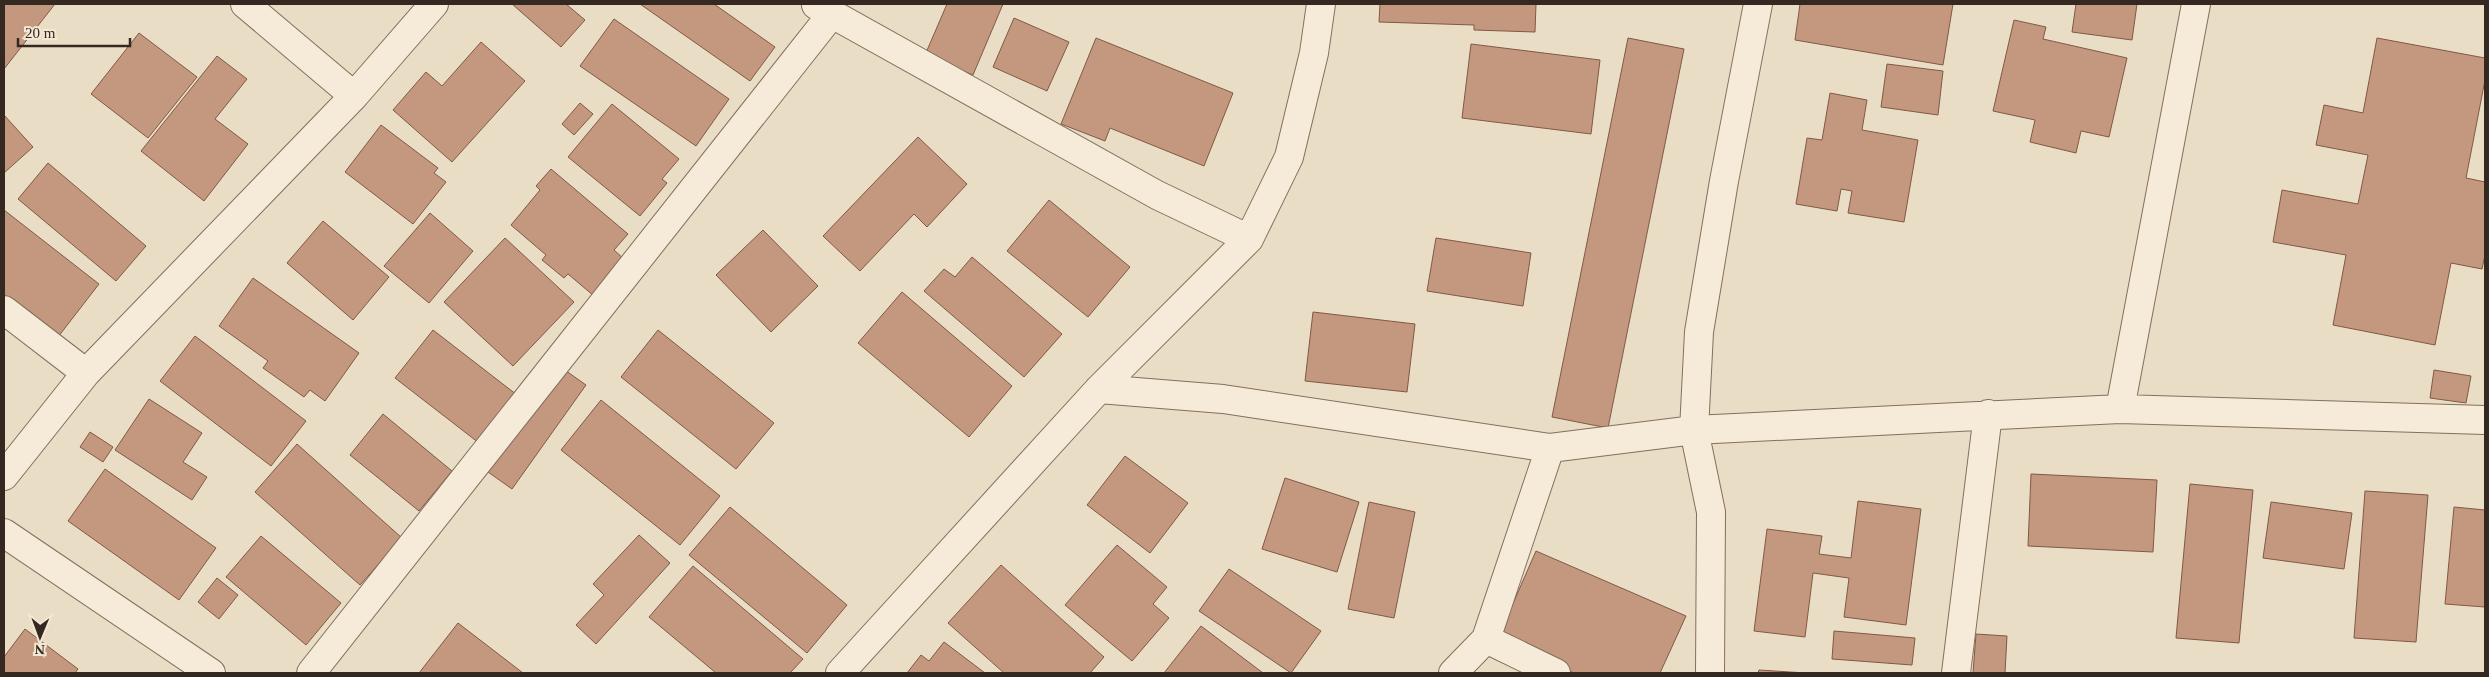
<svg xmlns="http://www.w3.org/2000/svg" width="2489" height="677" font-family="Georgia,serif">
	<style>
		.building { fill: #c4987f; stroke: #805945 }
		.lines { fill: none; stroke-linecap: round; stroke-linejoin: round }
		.minor-casing { stroke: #836f5d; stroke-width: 30 }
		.minor { stroke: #f5ebd8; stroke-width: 28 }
	</style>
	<rect width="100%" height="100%" fill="#eaddc5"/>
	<path class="building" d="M4 4H55L4 69Z
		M512 4H566L585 20 561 47Z
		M640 4H714L775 47 750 81Z
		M947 4H1003L973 75 925 55Z
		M1380 4H1536L1535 32 1474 30V25L1379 22Z
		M1800 4H1953L1943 65 1795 40Z
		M2076 4H2137L2132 40 2072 32Z
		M1014 18 1069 42 1047 91 993 67Z
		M614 19 729 99 696 146 580 66Z
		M2014 20 2046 27 2043 39 2127 58 2109 137 2081 131 2076 153 2030 142 2035 120 1993 111Z
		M139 33 197 77 148 138 91 94Z
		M1096 38 1233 93 1204 166 1110 128 1105 141 1061 124Z
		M1628 38 1684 49 1608 428 1552 417Z
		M2377 38 2485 58V80L2466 178 2485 182V255L2482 269 2451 263 2435 345 2333 325 2346 255 2273 242 2282 190 2358 204 2368 155 2316 145 2324 105 2363 113Z
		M481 42 525 81 452 162 393 110 426 72 442 86Z
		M1471 44 1600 60 1591 134 1462 118Z
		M217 56 247 79 215 119 248 144 204 201 141 151Z
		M1887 64 1943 71 1938 115 1881 107Z
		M1830 93 1867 100 1862 130 1918 140 1904 222 1848 213 1852 191 1841 189 1837 211 1796 204 1807 138 1822 140Z
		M580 103 593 114 574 135 562 124Z
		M612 104 679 159 662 179 667 183 640 216 568 157Z
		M4 115 33 147 4 173Z
		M381 125 438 168 434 173 446 182 413 224 345 172Z
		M918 137 967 184 927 227 914 214 860 271 823 236Z
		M48 163 146 246 116 281 18 199Z
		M551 169 628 234 614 250 625 260 594 296 568 274 564 278 542 260 546 255 511 225 540 190 536 186Z
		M1049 200 1130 267 1088 317 1007 251Z
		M4 210 99 284 58 337 4 295Z
		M430 213 473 251 429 303 384 266Z
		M323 221 389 277 353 320 287 263Z
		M763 230 818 286 771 332 716 275Z
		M505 238 574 302 513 366 444 302Z
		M1436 238 1531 253 1523 306 1427 291Z
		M972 257 1062 334 1024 377 924 291 944 269 955 277Z
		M253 278 359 353 325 401 310 390 304 397 263 368 268 361 219 326Z
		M902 292 1012 386 969 437 858 343Z
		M1313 312 1415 324 1407 392 1305 381Z
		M433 330 517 395 479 443 395 378Z
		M658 330 774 423 736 469 621 377Z
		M195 336 306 421 271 466 160 381Z
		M562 368 586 385 512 489 488 472Z
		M2434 370 2471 376 2466 403 2430 398Z
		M149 399 202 433 183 462 207 477 192 500 115 450Z
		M601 400 720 496 680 545 561 450Z
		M383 414 452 471 419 511 350 455Z
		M90 432 113 447 103 462 80 447Z
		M297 444 402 538 360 585 255 492Z
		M1125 456 1188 503 1150 553 1087 505Z
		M105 469 216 548 179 600 68 521Z
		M2031 474 2157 480 2153 552 2028 546Z
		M1285 478 1359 502 1337 572 1262 549Z
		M2190 484 2253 490 2239 643 2176 638Z
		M2365 491 2428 495 2416 642 2354 638Z
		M1858 501 1921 509 1906 625 1844 617 1849 578 1813 573 1805 637 1754 631 1767 529 1822 536 1819 554 1851 558Z
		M1369 502 1415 512 1394 618 1348 609Z
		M2271 502 2352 513 2344 569 2263 558Z
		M730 507 847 605 807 653 689 555Z
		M2454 507 2485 510V607L2445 604Z
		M639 535 670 563 596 644 576 625 604 595 593 584Z
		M261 536 341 603 306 645 226 577Z
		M1117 545 1167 587 1153 604 1169 618 1132 661 1065 605Z
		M1536 551 1686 616 1660 673H1574L1497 640Z
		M1001 565 1104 657 1090 673H1004L948 623Z
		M693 566 803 659 790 673H716L649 617Z
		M1229 569 1321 631 1291 673 1199 611Z
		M217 578 238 595 219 619 198 602Z
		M458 623 523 673H419Z
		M1201 626 1263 673H1164Z
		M25 629 78 669 75 673H4V657Z
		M1834 631 1915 638 1912 665 1832 659Z
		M1976 634 2007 636 2005 673H1973Z
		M944 642 985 673H907L921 655 929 661Z
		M1759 670 1806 673H1758Z"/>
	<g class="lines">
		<defs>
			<path id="minor" d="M245 4 354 96
				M816 5 1157 195 1249 239
				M4 310 86 373
				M1099 389 1223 399 1550 448 1694 430 2120 409 2485 420
				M2120 409 2196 4
				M4 476 86 373 354 96 434 4
				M4 533 211 673
				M1486 639 1556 673
				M311 673 831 15
				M840 673 1099 389 1249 239 1289 157 1314 53 1321 4
				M1453 673 1486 639 1550 448
				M1710 673 1711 512 1694 430 1699 332 1724 181 1758 4
				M1956 673 1988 414"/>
		</defs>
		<use href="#minor" class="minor-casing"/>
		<use href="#minor" class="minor"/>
	</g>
	<rect width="2489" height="677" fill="none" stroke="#342820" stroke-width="10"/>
	<g transform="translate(40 637) rotate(181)" stroke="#f2e8d4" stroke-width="4" paint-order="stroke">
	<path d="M0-4L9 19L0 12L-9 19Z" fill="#342820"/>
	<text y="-8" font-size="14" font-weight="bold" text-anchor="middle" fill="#342820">N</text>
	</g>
	<path d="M18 38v8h112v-8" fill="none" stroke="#342820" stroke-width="2.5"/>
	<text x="25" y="38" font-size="15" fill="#342820" stroke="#f2e8d4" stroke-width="4" paint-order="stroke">20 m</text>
</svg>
